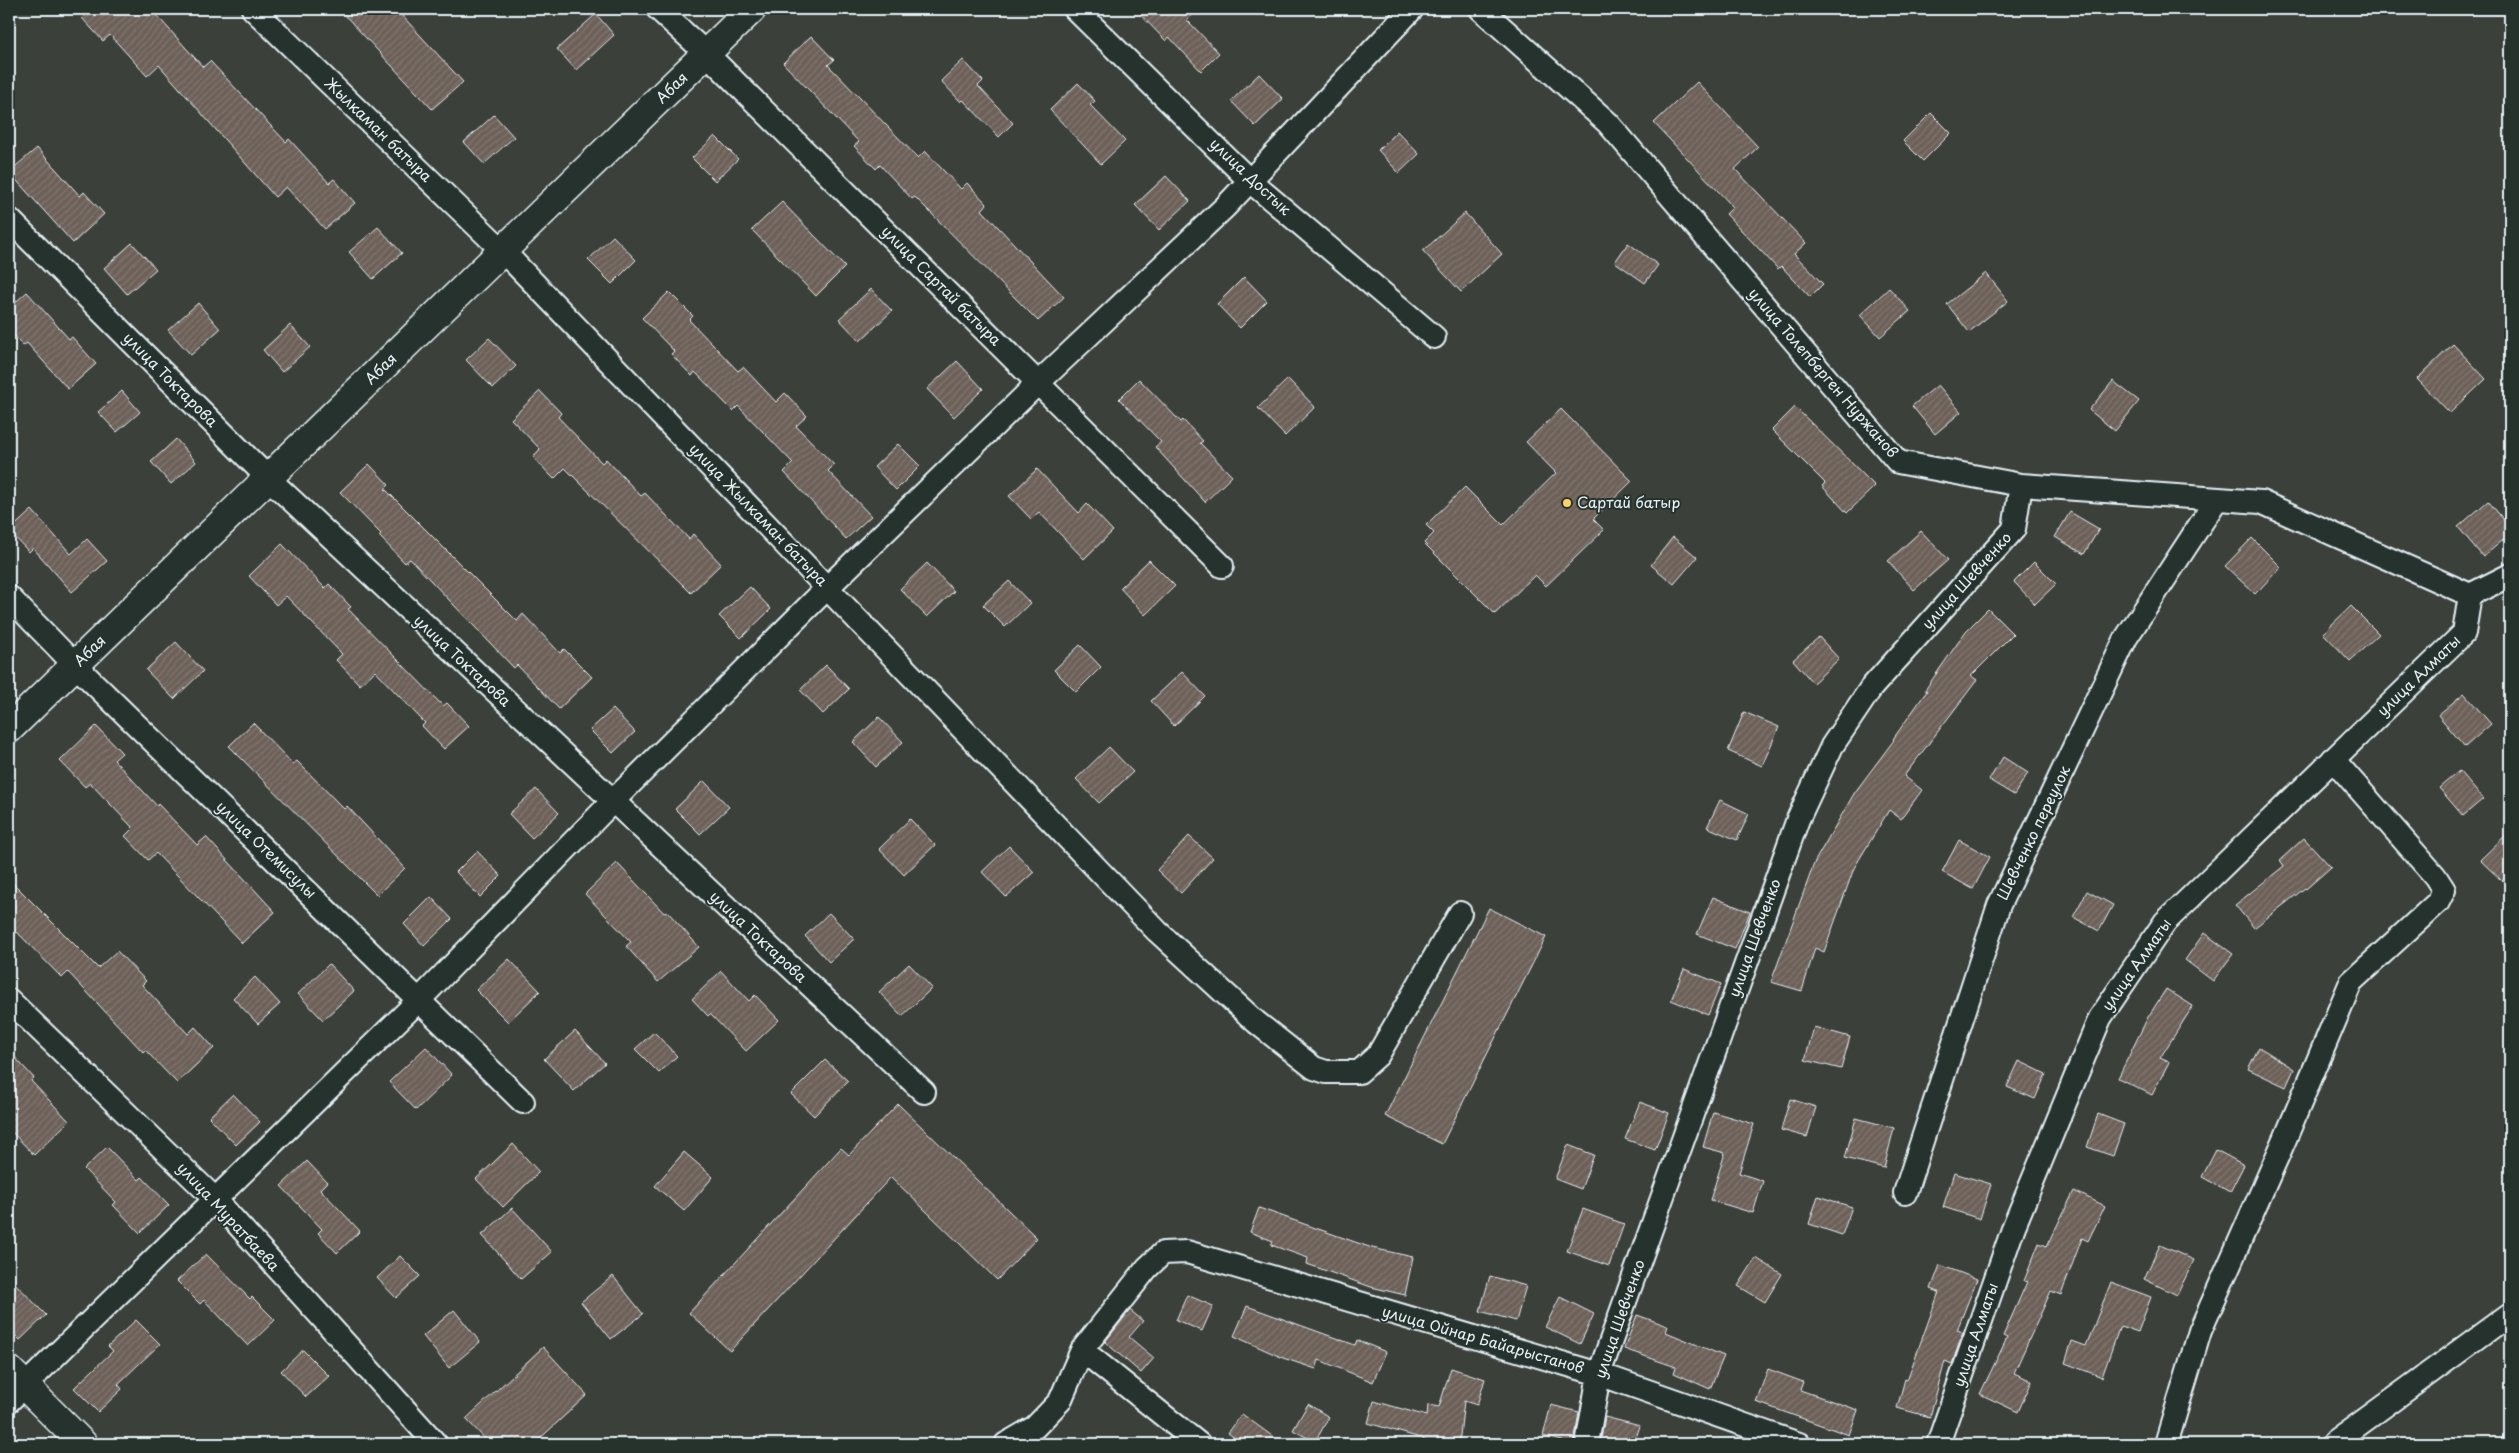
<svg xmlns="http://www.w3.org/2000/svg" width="2519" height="1453" font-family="'Playpen Sans',sans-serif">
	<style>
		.building { fill: url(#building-hatch); stroke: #e8f1f8 }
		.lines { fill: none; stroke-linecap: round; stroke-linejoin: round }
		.street-casing { stroke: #e8f1f8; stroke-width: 26 }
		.secondary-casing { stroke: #e8f1f8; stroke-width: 31 }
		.street { stroke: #26332d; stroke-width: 22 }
		.secondary { stroke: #26332d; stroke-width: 28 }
		.poi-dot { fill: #ffd166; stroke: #26332d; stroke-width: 2 }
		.labels { text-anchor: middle; stroke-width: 4; stroke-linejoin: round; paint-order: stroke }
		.street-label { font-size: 15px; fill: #e8f1f8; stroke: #26332d }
		.poi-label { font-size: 15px; fill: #e8f1f8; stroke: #26332d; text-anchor: start }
	</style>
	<defs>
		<pattern id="building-hatch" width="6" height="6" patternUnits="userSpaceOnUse" patternTransform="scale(1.25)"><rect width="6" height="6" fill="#6c6058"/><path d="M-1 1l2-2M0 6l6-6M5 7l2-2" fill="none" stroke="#817771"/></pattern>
	</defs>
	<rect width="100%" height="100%" fill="#3b403a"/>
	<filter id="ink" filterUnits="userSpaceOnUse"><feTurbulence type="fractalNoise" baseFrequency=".02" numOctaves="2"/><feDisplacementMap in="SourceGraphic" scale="10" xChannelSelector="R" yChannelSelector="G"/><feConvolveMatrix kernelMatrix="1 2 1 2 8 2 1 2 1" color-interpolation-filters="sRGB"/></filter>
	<g filter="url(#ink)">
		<path class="building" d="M92 9H151L203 67 210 61 286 142 289 139 329 183 334 179 355 203 325 229 286 187 275 197 159 65 147 76 110 35 103 41 82 18Z
			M339 9H396L463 82 432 109Z
			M1135 9H1199L1187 20 1219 53 1201 71 1169 37 1166 41Z
			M596 14 614 35 576 70 557 49Z
			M811 36 834 60 828 65 918 158 925 151 961 189 967 183 987 204 982 210 1064 297 1038 321 915 197 912 199 880 165 876 169 854 146 859 142 783 63Z
			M963 60 983 81 978 86 1013 123 999 137 963 100 961 102 941 81Z
			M1259 74 1283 99 1255 126 1231 101Z
			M1697 82 1758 147 1735 169 1806 243 1794 254 1823 284 1810 297 1781 266 1778 269 1726 214 1733 207 1654 123Z
			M1078 83 1095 101 1090 105 1125 141 1101 164 1050 110Z
			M1931 113 1951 133 1923 161 1903 141Z
			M494 115 514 137 484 164 464 142Z
			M1397 131 1419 154 1399 173 1378 150Z
			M715 136 738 159 715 181 692 158Z
			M37 148 80 196 84 192 104 214 73 243 9 172Z
			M1166 176 1190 201 1159 230 1135 205Z
			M782 202 845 267 816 296 752 230Z
			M1465 213 1502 254 1461 292 1423 251Z
			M378 227 402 253 373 279 349 252Z
			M613 236 636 260 612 284 588 260Z
			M132 243 156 269 127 294 104 268Z
			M1628 243 1658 265 1645 283 1615 262Z
			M1986 273 2008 301 1969 332 1947 304Z
			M1244 277 1267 301 1240 328 1217 304Z
			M1889 288 1910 311 1880 337 1860 315Z
			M871 289 892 311 860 341 839 319Z
			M27 292 69 339 72 337 96 364 68 389 27 343 23 346 9 329V308Z
			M669 292 693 316 689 320 738 371 743 367 776 402 785 393 807 416 796 426 834 465 828 471 871 516 846 539 784 472 793 463 738 406 733 411 695 372 692 376 671 354 674 351 642 318Z
			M198 303 220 329 191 355 168 330Z
			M290 325 310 347 282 372 263 350Z
			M489 338 516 366 493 388 466 360Z
			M2453 344 2486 379 2450 413 2417 379Z
			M957 361 983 389 954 417 927 389Z
			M1139 379 1181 422 1183 420 1203 441 1200 443 1232 476 1205 502 1155 447 1161 442 1119 399Z
			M1288 379 1315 407 1285 436 1258 408Z
			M2113 381 2139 401 2115 431 2089 410Z
			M1938 385 1961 412 1935 434 1912 406Z
			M122 391 140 412 117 432 98 412Z
			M540 391 561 413 558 417 602 463 606 459 641 496 645 493 689 539 693 534 721 564 691 593 565 468 554 479 533 457 540 449 511 419Z
			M1795 407 1875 486 1847 513 1822 486 1825 483 1772 430Z
			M1561 409 1632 481 1593 519 1604 530 1546 586 1535 575 1495 614 1424 543 1434 533 1426 525 1465 487 1503 525 1556 473 1526 442Z
			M176 439 196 462 171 484 151 462Z
			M898 444 920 466 896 490 874 467Z
			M369 464 389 485 385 489 517 621 523 614 560 653 564 649 592 677 559 709 517 665 514 668 410 559 405 563 379 536 381 534 340 492Z
			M1037 469 1079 513 1087 504 1113 531 1084 559 1039 512 1031 519 1009 496Z
			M2488 501 2510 527V534L2483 557 2458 527Z
			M32 510 71 554 87 539 107 561 72 592 33 548 29 552 9 531Z
			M2070 512 2099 529 2084 554 2055 537Z
			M1921 531 1948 560 1914 590 1888 561Z
			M1673 537 1697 557 1674 584 1651 565Z
			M2252 538 2281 567 2255 594 2225 566Z
			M282 544 325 588 329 584 351 607 348 609 443 706 447 703 469 726 444 749 422 726 425 723 375 671 360 685 336 660 342 654 286 596 276 605 249 576Z
			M1149 560 1175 586 1145 615 1120 588Z
			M2034 562 2056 584 2035 604 2014 582Z
			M927 563 954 591 927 617 900 589Z
			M1009 581 1030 603 1005 627 983 605Z
			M750 587 771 609 741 638 719 616Z
			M2351 606 2379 634 2350 661 2323 633Z
			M1988 609 2013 634 1971 676 1977 680 1904 776 1922 790 1901 819 1889 810 1854 868 1824 952 1815 948 1802 991 1771 982 1815 861 1855 792 1894 740 1893 739 1927 691 1925 690 1966 631Z
			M1819 637 1839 659 1813 683 1793 660Z
			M176 642 203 671 174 699 146 670Z
			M1080 645 1101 667 1076 692 1054 670Z
			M826 665 849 689 823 714 800 690Z
			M1182 672 1205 696 1174 726 1151 701Z
			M2464 693 2491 724 2465 747 2438 715Z
			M613 709 635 732 613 753 590 730Z
			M1744 712 1779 727 1762 766 1728 751Z
			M879 717 903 742 876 767 853 742Z
			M253 723 293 764 297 761 344 809 347 806 405 868 377 895 229 746Z
			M96 726 122 753 114 760 157 806 158 804 197 845 206 837 275 912 242 943 156 853 148 860 125 836 133 828 90 783 85 787 60 761Z
			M1109 747 1133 772 1099 803 1076 779Z
			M2003 757 2028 773 2014 795 1989 780Z
			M2459 771 2483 799 2463 816 2439 788Z
			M704 781 729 807 700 834 675 809Z
			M536 789 559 813 532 838 509 814Z
			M1720 800 1749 814 1737 840 1707 827Z
			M910 819 935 845 904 875 879 849Z
			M2510 831V873L2502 881 2480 860Z
			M1189 836 1213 858 1181 893 1157 870Z
			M2304 838 2331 867 2306 889 2305 888 2254 928 2235 905 2284 866 2280 860Z
			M1959 840 1990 857 1973 889 1942 872Z
			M1009 846 1034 872 1006 897 982 872Z
			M477 851 501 876 480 897 456 872Z
			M617 863 664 913 667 911 699 947 658 982 626 946 631 942 585 894Z
			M9 879 98 968 117 951 146 981 142 985 188 1034 195 1027 214 1048 177 1083 145 1050 143 1052 68 972 62 978 17 932 9 940Z
			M2087 891 2113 905 2099 931 2073 917Z
			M431 897 452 919 424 946 404 924Z
			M1713 897 1750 912 1735 949 1697 934Z
			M1489 908 1546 937 1442 1144 1385 1116Z
			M829 913 854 939 829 962 805 936Z
			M2204 933 2233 954 2213 981 2185 960Z
			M509 959 540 991 508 1022 476 990Z
			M329 964 354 991 323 1020 298 994Z
			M909 964 932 988 902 1016 879 992Z
			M1684 969 1721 984 1708 1015 1671 1000Z
			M721 971 749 1001 755 995 779 1020 746 1051 710 1014 708 1016 692 999Z
			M255 977 280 1004 258 1024 233 998Z
			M2166 989 2193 1006 2160 1058 2169 1062 2152 1095 2118 1078 2148 1017Z
			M1814 1027 1850 1037 1841 1069 1805 1060Z
			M575 1031 605 1063 574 1091 544 1059Z
			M654 1032 677 1056 659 1073 635 1049Z
			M426 1047 452 1075 416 1110 389 1082Z
			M2259 1047 2294 1069 2286 1087 2248 1069Z
			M9 1051 34 1078 31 1081 69 1121 34 1155 9 1129Z
			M825 1060 848 1081 814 1116 791 1094Z
			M2019 1061 2046 1074 2035 1099 2007 1087Z
			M233 1094 260 1122 236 1145 209 1117Z
			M1790 1099 1816 1107 1807 1137 1781 1130Z
			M1640 1102 1669 1113 1655 1150 1625 1139Z
			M898 1104 1037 1238 997 1280 891 1177 730 1351 689 1313 841 1148 849 1155Z
			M1713 1112 1754 1124 1739 1173 1763 1181 1753 1213 1710 1200 1725 1153 1703 1147Z
			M2098 1114 2124 1124 2113 1156 2087 1147Z
			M1856 1118 1894 1128 1884 1168 1845 1158Z
			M513 1144 539 1172 503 1207 476 1179Z
			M1568 1145 1594 1155 1581 1189 1555 1179Z
			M107 1147 139 1180 142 1177 169 1205 140 1233 113 1205 116 1202 84 1169Z
			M2216 1150 2244 1165 2230 1192 2202 1177Z
			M684 1152 713 1177 684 1211 655 1186Z
			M307 1161 327 1182 320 1189 360 1231 337 1253 318 1233 322 1229 281 1186Z
			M1954 1173 1991 1184 1980 1219 1943 1207Z
			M2074 1191 2105 1206 2088 1241 2082 1238 2061 1295 2051 1291 2014 1373 2032 1381 2018 1412 1980 1394 2007 1338 2003 1336 2027 1282 2024 1281 2039 1243 2047 1246Z
			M1818 1196 1852 1207 1842 1235 1809 1224Z
			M512 1208 552 1252 521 1279 482 1235Z
			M1259 1208 1372 1248 1413 1257 1405 1295 1371 1287 1307 1264 1308 1258 1271 1245 1273 1241 1250 1232Z
			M1583 1209 1624 1224 1609 1266 1567 1251Z
			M2160 1245 2194 1260 2177 1295 2144 1279Z
			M206 1254 250 1299 252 1297 275 1320 248 1346 204 1300 200 1304 177 1281Z
			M400 1256 420 1276 396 1298 377 1278Z
			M1756 1258 1782 1274 1765 1302 1738 1286Z
			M1940 1265 1977 1279 1957 1330 1963 1332 1952 1364 1945 1361 1930 1417 1897 1408 1905 1379 1907 1380 1939 1292 1931 1289Z
			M613 1276 643 1314 611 1339 581 1302Z
			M1490 1276 1526 1286 1516 1321 1480 1311Z
			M9 1277 46 1315 20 1340 9 1329Z
			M2111 1282 2151 1297 2138 1332 2120 1326 2102 1377 2065 1363 2072 1341 2086 1346Z
			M1187 1295 1213 1306 1202 1331 1176 1320Z
			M1560 1297 1594 1314 1580 1344 1545 1327Z
			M1247 1306 1355 1345 1357 1340 1386 1352 1373 1382 1319 1360 1316 1369 1283 1358 1234 1336Z
			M454 1310 480 1342 449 1368 423 1336Z
			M1130 1310 1143 1321 1129 1337 1154 1358 1141 1373 1105 1342Z
			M1637 1315 1668 1326 1666 1332 1724 1356 1710 1389 1674 1373 1676 1367 1624 1349Z
			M136 1320 160 1344 118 1384 122 1389 98 1412 74 1388 113 1351 108 1346Z
			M543 1347 587 1395 534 1444H490L466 1419Z
			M303 1350 329 1376 306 1397 281 1371Z
			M1451 1368 1485 1379 1477 1405 1464 1401 1459 1444H1423L1424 1439 1368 1423 1374 1401 1427 1416 1428 1405 1439 1407Z
			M1768 1369 1803 1382 1800 1390 1858 1410 1849 1435 1756 1402Z
			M1308 1404 1329 1417 1315 1442 1293 1430Z
			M1551 1405 1579 1412 1574 1444 1543 1436Z
			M1242 1414 1283 1444H1243L1228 1433Z
			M1605 1417 1640 1426 1634 1444H1600Z"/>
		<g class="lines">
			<defs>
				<path id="street" d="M253 9 503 251 1157 931 1256 1022 1314 1068 1326 1072H1359L1378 1055 1460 913
					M658 9 707 54 1222 566
					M1075 9 1250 181 1434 337
					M1481 9 1608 123 1898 462 2021 485 2261 502 2470 595
					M9 219 268 478 924 1092
					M2470 595 2510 575
					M9 597 75 665 523 1102
					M9 1000 215 1199 436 1444
					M1905 1193 1999 905 2126 638 2217 499
					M1082 1350 1199 1444
					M9 1401 420 999 612 802 828 587 1038 383 1225 207 1412 9
					M1006 1444 1035 1427 1060 1401 1082 1350 1147 1268 1163 1253 1187 1252 1599 1374 1799 1444
					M1587 1444 1599 1374 1798 819 1832 746 1871 688 2014 529 2021 485
					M1938 1444 2014 1226 2100 1018 2165 922 2464 633 2470 595
					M2166 1444 2200 1331 2285 1139 2351 982 2438 902 2444 890 2435 876 2333 759
					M2332 1444 2510 1314"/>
				<path id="secondary" d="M9 729 752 9
					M9 1370 83 1444"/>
			</defs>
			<use href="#street" class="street-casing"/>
			<use href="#secondary" class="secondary-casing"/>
			<use href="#street" class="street"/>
			<use href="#secondary" class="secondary"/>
		</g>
	</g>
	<circle class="poi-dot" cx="1567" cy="503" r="5"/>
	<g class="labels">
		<g class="street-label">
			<text transform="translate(672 88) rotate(-44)" y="5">Абая</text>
			<text transform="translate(378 130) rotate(44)" y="5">Жылкаман батыра</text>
			<text transform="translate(1250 177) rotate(43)" y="5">улица Достык</text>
			<text transform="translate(941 286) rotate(45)" y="5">улица Сартай батыра</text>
			<text transform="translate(381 369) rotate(-44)" y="5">Абая</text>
			<text transform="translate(1823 373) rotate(49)" y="5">улица Толепберген Нуржанов</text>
			<text transform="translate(170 380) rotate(45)" y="5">улица Токтарова</text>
			<text transform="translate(758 515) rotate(46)" y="5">улица Жылкаман батыра</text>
			<text transform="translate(1967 581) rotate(-48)" y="5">улица Шевченко</text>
			<text transform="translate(90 651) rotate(-44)" y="5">Абая</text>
			<text transform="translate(462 661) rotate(43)" y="5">улица Токтарова</text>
			<text transform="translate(2419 676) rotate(-44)" y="5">улица Алматы</text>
			<text transform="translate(2034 833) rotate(-64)" y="5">Шевченко переулок</text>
			<text transform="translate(266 850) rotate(44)" y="5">улица Отемисулы</text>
			<text transform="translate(758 937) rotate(43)" y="5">улица Токтарова</text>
			<text transform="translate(1755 938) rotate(-70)" y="5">улица Шевченко</text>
			<text transform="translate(2137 965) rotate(-55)" y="5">улица Алматы</text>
			<text transform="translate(228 1217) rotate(47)" y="5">улица Муратбаева</text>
			<text transform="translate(1620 1319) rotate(-71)" y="5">улица Шевченко</text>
			<text transform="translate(1976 1335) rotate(-71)" y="5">улица Алматы</text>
			<text transform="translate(1483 1340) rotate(16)" y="5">улица Ойнар Байарыстанов</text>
		</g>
		<g class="poi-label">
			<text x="1577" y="508">Сартай батыр</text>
		</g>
	</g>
	<rect width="2519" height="1453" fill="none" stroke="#26332d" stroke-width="30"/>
	<rect x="15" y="15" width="2489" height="1423" fill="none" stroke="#e8f1f8" stroke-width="2" filter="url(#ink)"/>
</svg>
